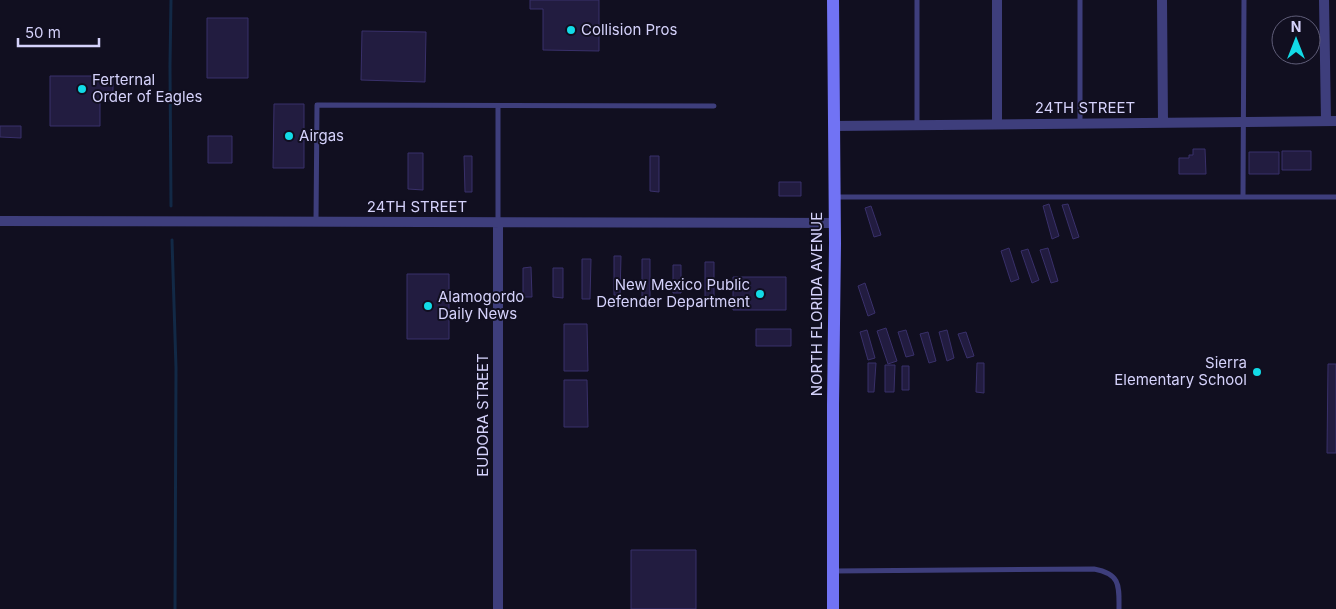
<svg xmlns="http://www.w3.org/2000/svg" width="1336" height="609" font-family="Inter,sans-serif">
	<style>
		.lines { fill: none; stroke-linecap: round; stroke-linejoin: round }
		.stream { stroke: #122946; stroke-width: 3 }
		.building { fill: #221c40; stroke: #39306a }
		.lane { stroke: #3e3e7c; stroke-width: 5 }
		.street { stroke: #3e3e7c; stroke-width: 10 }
		.secondary { stroke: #7173f4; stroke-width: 12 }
		.poi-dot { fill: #12dbe7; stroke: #110f20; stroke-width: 2 }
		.labels { text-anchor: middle; stroke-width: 4; stroke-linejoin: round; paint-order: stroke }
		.poi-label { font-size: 15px; fill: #d5d2fb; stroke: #110f20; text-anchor: start }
		.street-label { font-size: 15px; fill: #d5d2fb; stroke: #110f20 }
	</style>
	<rect width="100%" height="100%" fill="#110f20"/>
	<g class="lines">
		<path class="stream" d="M171 0 170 66 171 206
			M172 240 176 368 175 609"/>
	</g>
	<path class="building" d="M530 0H599V51L543 50V9H530Z
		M207 18H248V78H207Z
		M362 31 426 32 425 82 361 80Z
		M50 76H113V101H100V126H50Z
		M274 104H304V168H273Z
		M0 126H21V138L0 137Z
		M208 136H232V163H208Z
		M1193 149H1205L1206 174H1179V158H1189V155H1193Z
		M1282 151H1311V170H1282Z
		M1249 152H1279V174H1249Z
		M408 153H423V190L408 189Z
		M464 156H472V192H465Z
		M650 156H659V192L650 191Z
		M779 182H801V196H779Z
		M1049 204 1059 236 1052 239 1043 206Z
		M1068 204 1079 237 1073 239 1062 205Z
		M871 206 881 235 874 237 865 208Z
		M1009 248 1019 279 1011 282 1001 251Z
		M1048 248 1058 281 1051 283 1040 250Z
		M1028 249 1039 280 1032 283 1021 251Z
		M614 256H621L620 295H614Z
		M582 259H591L590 299H582Z
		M642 259H650V299L642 298Z
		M705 262H714V297H705Z
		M673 265H681V293H673Z
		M531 267 532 297H523V268Z
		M553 268H563V298L553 297Z
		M407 274H449V339H407Z
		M733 277H786V310H733Z
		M865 283 875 313 868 316 858 286Z
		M564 324H587L588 371H564Z
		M886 328 897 361 888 364 877 331Z
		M756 329H791V346H756Z
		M867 330 875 358 868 360 860 332Z
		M906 330 914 355 906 357 898 332Z
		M947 330 954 358 947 361 939 332Z
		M928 332 936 361 929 363 920 334Z
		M966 332 974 356 967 358 958 334Z
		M868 363H876L874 392H868Z
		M977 363H984V393L976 392Z
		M1328 364H1336V453H1327Z
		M885 365H895L894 392H885Z
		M902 366H909V390H902Z
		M564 380H587L588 427H564Z
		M631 550H696V609H631Z"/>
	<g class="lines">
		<path class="lane" d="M917 0V125
			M1080 0V123
			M1243 196 1244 0
			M834 197H1336
			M316 221 317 105 714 106
			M498 222V106
			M834 571 1094 569C1121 574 1119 586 1119 609"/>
		<path class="street" d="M997 0V123
			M1162 0 1163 122
			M1324 0 1326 121
			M834 126 1336 121
			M0 221 835 223
			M498 222V609"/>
		<path class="secondary" d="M833 609V405L835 243 833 0"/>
	</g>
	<g class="poi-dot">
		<circle cx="571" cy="30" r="5"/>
		<circle cx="82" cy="89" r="5"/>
		<circle cx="289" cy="136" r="5"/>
		<circle cx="760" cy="294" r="5"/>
		<circle cx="428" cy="306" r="5"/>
		<circle cx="1257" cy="372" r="5"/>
	</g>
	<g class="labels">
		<g class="poi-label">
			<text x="581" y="35">Collision Pros</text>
			<text x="92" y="85">Ferternal<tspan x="92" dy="17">Order of Eagles</tspan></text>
			<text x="299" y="141">Airgas</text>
			<text x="750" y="290" text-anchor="end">New Mexico Public<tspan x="750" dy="17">Defender Department</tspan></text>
			<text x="438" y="302">Alamogordo<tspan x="438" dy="17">Daily News</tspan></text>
			<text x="1247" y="368" text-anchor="end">Sierra<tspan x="1247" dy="17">Elementary School</tspan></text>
		</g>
		<g class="street-label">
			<text x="1085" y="113">24TH STREET</text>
			<text x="417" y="212">24TH STREET</text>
			<text transform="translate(817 304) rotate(-90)" y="5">NORTH FLORIDA AVENUE</text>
			<text transform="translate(483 415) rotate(-90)" y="5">EUDORA STREET</text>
		</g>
	</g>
	<g transform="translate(1296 40)"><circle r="24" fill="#110f20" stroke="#5f5d78"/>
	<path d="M0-4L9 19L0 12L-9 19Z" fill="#12dbe7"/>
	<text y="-8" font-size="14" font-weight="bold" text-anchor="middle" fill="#d5d2fb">N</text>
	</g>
	<path d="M18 38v8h81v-8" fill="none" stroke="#d5d2fb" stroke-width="2.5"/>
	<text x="25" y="38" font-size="15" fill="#d5d2fb" stroke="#110f20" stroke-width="4" paint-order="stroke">50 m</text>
</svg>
